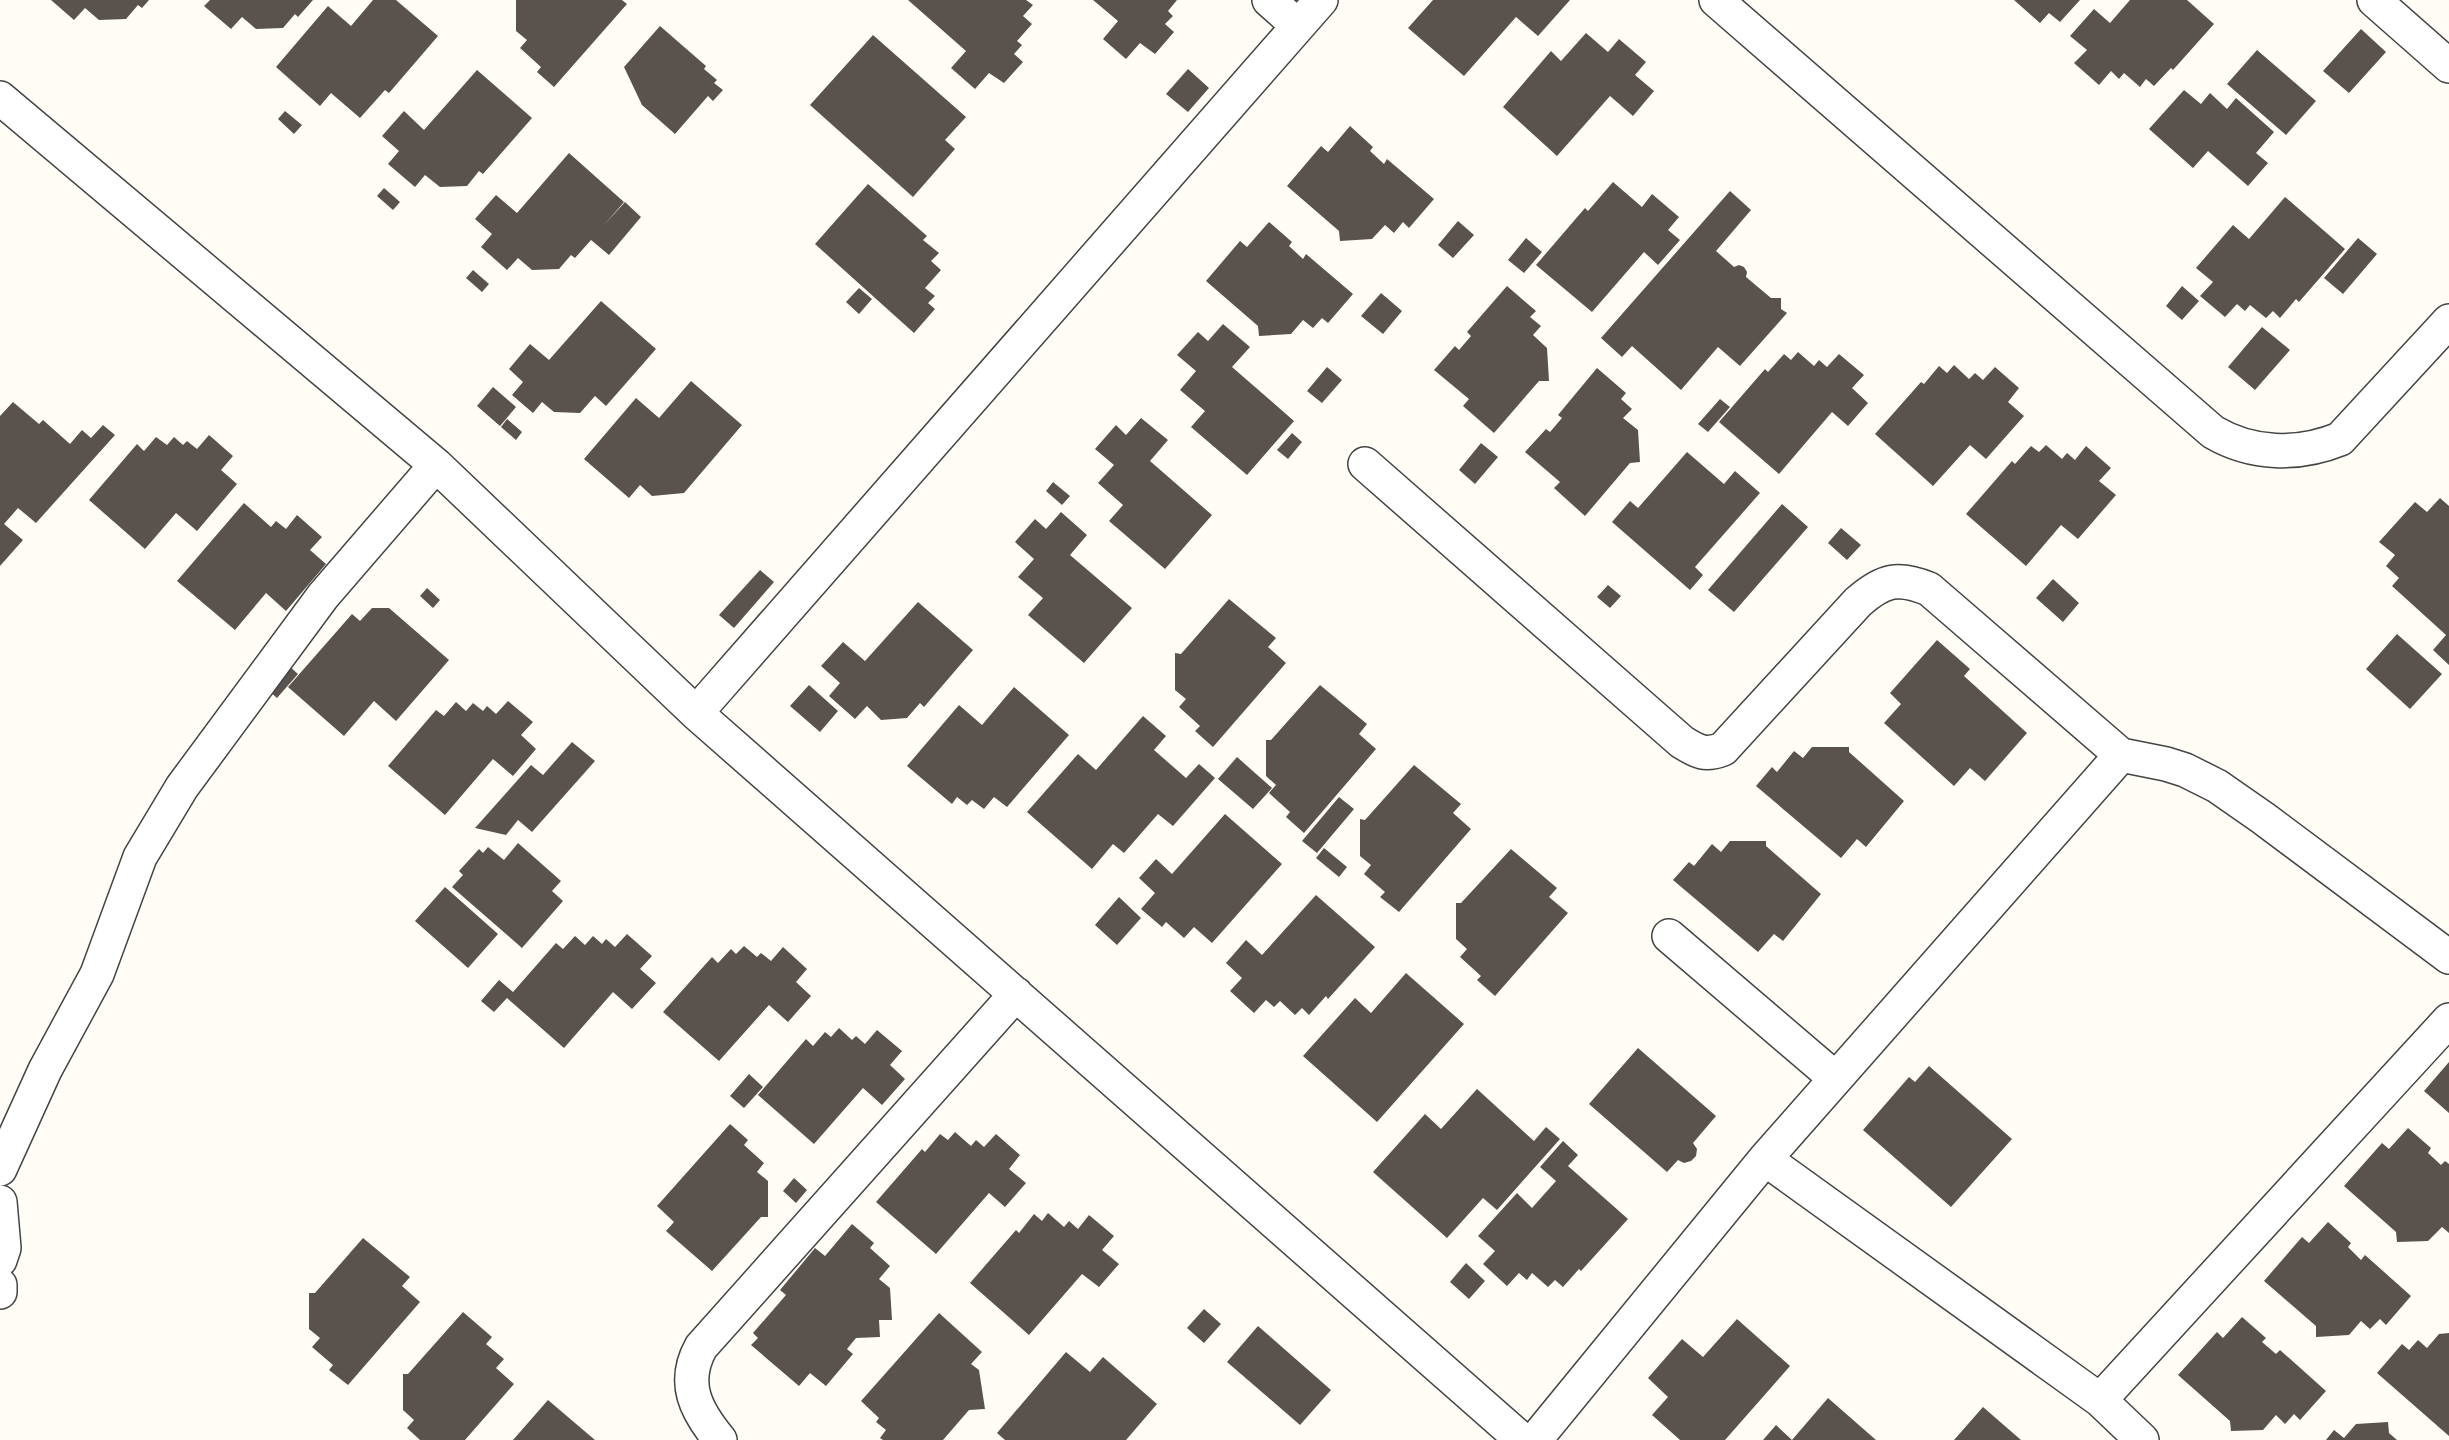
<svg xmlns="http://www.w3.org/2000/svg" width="2449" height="1440" font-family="Lora,serif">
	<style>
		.building { fill: #5a524d }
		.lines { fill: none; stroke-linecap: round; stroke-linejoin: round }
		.minor-casing { stroke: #444; stroke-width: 36 }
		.minor { stroke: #fff; stroke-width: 33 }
	</style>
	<rect width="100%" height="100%" fill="#fffdf5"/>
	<path class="building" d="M51 0H149L142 8 138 5 126 19 99 20 85 8 74 20Z
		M210 0H313L298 17 295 14 283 28 256 29 242 17 231 29 204 6Z
		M373 0H396L438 36 389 93 385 90 360 118 331 93 320 106 276 67 328 6 351 26Z
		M516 0H622L627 4 554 87 537 72 541 67 520 48 527 40 516 31Z
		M908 0H1026L1033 5 1023 16 1032 24 1017 41 1022 45 1014 54 1023 62 1004 83 989 73 975 89 951 68 966 51Z
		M1093 0H1177L1168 11 1173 16 1165 24 1174 32 1155 54 1140 43 1126 59 1103 39 1118 21Z
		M1433 0H1570L1538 36 1516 17 1464 76 1408 28Z
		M2014 0H2080L2060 22 2049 13 2040 23Z
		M2130 0H2187L2214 24 2173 70 2171 68 2154 86 2146 79 2140 87 2124 73 2119 79 2111 71 2099 85 2074 63 2087 50 2070 36 2094 9 2110 23Z
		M660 26 706 66 704 69 717 80 714 83 723 90 713 101 708 96 675 134 642 105 624 67Z
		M2361 29 2386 52 2349 93 2323 71Z
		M1586 33 1608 52 1619 39 1646 62 1635 75 1654 91 1633 116 1610 96 1557 156 1503 107 1551 51 1561 61Z
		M873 35 966 117 945 140 955 149 913 197 810 105Z
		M2257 50 2316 101 2286 135 2227 84Z
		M1188 69 1209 88 1188 112 1166 94Z
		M477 70 532 118 483 174 479 171 467 186 440 187 425 175 415 187 388 164 399 151 382 136 404 111 424 130Z
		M2184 90 2201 104 2210 93 2227 109 2236 98 2274 132 2256 153 2268 163 2248 186 2208 151 2193 168 2149 129Z
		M285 111 302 125 294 134 278 119Z
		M1350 126 1373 147 1370 151 1384 164 1387 159 1434 199 1409 228 1403 222 1394 233 1385 225 1372 239 1340 241 1339 231 1287 186 1321 146 1328 152Z
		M569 153 624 202 604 225 625 202 641 217 609 255 591 240 575 258 571 255 559 269 532 270 518 258 507 270 481 247 492 234 475 219 496 195 517 213Z
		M1613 182 1642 207 1652 194 1679 217 1668 230 1680 240 1658 265 1644 252 1592 312 1536 265 1585 208 1588 211Z
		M868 184 927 236 923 240 939 253 931 261 941 270 925 288 935 296 928 303 935 309 914 333 815 244Z
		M384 188 400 202 393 210 377 196Z
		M1730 191 1751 210 1716 251 1734 267 1739 265 1744 267 1747 272 1746 277 1771 298H1781V309L1787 313 1740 366 1718 347 1681 390 1632 346 1622 357 1601 338Z
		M2285 197 2345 249 2299 302 2296 299 2280 318 2273 311 2266 318 2250 305 2245 311 2237 304 2225 317 2200 296 2213 282 2196 268 2233 225 2249 239Z
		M1458 221 1474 235 1453 258 1438 245Z
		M1269 222 1292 242 1289 246 1303 259 1306 254 1353 294 1328 323 1322 318 1313 328 1303 320 1291 334 1259 336 1258 326 1206 281 1240 241 1247 247Z
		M1526 238 1542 252 1524 273 1508 260Z
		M2358 238 2377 254 2343 294 2324 278Z
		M473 270 489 284 482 292 466 278Z
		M1507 286 1536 311 1530 317 1541 326 1533 335 1547 348 1549 381H1539L1494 433 1463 406 1469 399 1434 370 1455 346 1459 350 1471 336 1467 332Z
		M2182 286 2199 301 2182 320 2166 306Z
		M859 288 872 299 859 314 846 302Z
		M1381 293 1402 311 1383 334 1361 316Z
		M601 301 656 349 606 406 595 396 580 413 554 412 542 402 533 413 512 395 523 382 509 369 530 344 549 360Z
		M1223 324 1250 347 1232 367 1294 421 1247 475 1191 427 1205 411 1180 390 1196 371 1177 355 1198 332 1208 341Z
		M2262 327 2290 350 2255 390 2228 367Z
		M1798 352 1814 366 1819 360 1827 367 1839 354 1864 375 1852 388 1868 403 1848 426 1832 412 1779 474 1719 422 1765 369 1768 372 1784 354 1791 360Z
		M1954 365 1969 379 1975 373 1983 380 1995 367 2019 388 2008 402 2024 416 1986 459 1970 445 1933 486 1875 434 1921 382 1924 384 1939 366 1947 373Z
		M1327 367 1342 380 1322 403 1307 391Z
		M1597 368 1626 393 1621 399 1632 409 1623 418 1638 430 1640 462 1630 463 1585 516 1554 488 1560 482 1525 452 1546 429 1550 432 1562 418 1558 415Z
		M691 381 742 425 684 493 652 496 640 485 629 498 584 459 636 398 659 418Z
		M493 387 516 407 500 426 477 406Z
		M1720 399 1730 407 1708 432 1698 424Z
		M13 402 39 424 43 420 70 444 82 430 91 438 103 425 115 435 36 523 18 508 4 524 23 540 0 566V416Z
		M1141 418 1168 440 1150 461 1212 515 1165 569 1109 521 1123 505 1098 483 1114 465 1095 449 1116 425 1126 435Z
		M507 419 522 432 516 440 501 427Z
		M1292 433 1302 442 1288 459 1277 450Z
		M209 435 233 456 221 470 237 484 197 531 176 513 145 549 89 500 137 444 144 451 156 437 167 445 174 437 183 445 187 441 197 449Z
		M1481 443 1498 457 1475 484 1459 470Z
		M2046 445 2062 459 2067 453 2075 460 2086 446 2111 468 2099 481 2116 495 2078 539 2061 525 2026 566 1966 514 2012 461 2015 464 2031 446 2039 452Z
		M1687 452 1724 484 1735 471 1760 493 1695 567 1703 575 1690 590 1612 522 1630 501 1638 508Z
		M1053 482 1070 496 1062 505 1046 491Z
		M2440 498 2449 506V665L2433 650 2446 635 2392 586 2399 578 2386 566 2395 555 2379 542 2415 502 2427 512Z
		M244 503 271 527 276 521 286 529 297 515 322 537 310 550 326 564 286 611 266 593 235 630 177 581Z
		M1782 504 1808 527 1734 612 1708 590Z
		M1061 512 1087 535 1070 555 1132 608 1084 663 1028 615 1043 598 1018 577 1034 559 1015 542 1035 519 1046 529Z
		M1841 528 1861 545 1847 560 1828 543Z
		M760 570 774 582 734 628 719 615Z
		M2053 579 2079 603 2063 622 2036 598Z
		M1608 585 1621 596 1610 608 1597 597Z
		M427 588 440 600 433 608 420 596Z
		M1229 599 1276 638 1268 647 1286 663 1213 747 1195 731 1200 726 1179 707 1186 699 1175 690V653L1181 654Z
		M918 602 973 650 924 707 920 703 907 718 881 720 867 706 855 719 829 696 840 683 821 666 843 642 865 661Z
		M372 608H389L449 660 396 721 374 701 344 736 288 687 352 614 360 621Z
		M2397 634 2442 674 2410 709 2366 669Z
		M1937 640 1970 669 1964 676 2027 733 1985 781 1970 768 1954 786 1884 723 1901 704 1890 693Z
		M288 665 298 674 277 698 267 689Z
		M809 685 838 711 820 732 790 706Z
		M1320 685 1367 724 1359 734 1376 749 1304 833 1286 817 1290 812 1269 793 1276 785 1266 776V740H1271Z
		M1014 687 1069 735 1007 807 994 797 984 809 972 800 967 805 957 797 952 804 907 766 959 705 982 725Z
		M508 701 533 722 521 735 536 749 513 776 493 759 445 815 388 766 436 710 444 716 456 702 466 711 473 703 483 711 487 706 496 714Z
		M1143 716 1166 736 1154 750 1186 778 1199 764 1215 778 1173 826 1158 814 1124 853 1113 844 1092 869 1027 812 1078 754 1096 770Z
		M572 742 595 761 532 832 518 820 506 835 475 828 531 765 543 775Z
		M1812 747H1849V752L1904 801 1866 847 1857 839 1841 858 1756 786 1772 767 1777 772 1794 751 1803 758Z
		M1237 757 1272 788 1253 809 1218 779Z
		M1414 765 1461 804 1453 813 1471 829 1399 912 1380 897 1385 892 1364 874 1371 865 1360 856V819L1365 820Z
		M1339 797 1354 809 1317 853 1302 841Z
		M1225 814 1282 864 1212 943 1194 927 1184 938 1166 922 1162 927 1141 909 1155 893 1139 878 1156 859 1172 874Z
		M1730 841H1766V846L1821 894 1783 941 1774 934 1758 952 1673 880 1689 862 1694 866 1712 844 1721 852Z
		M518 843 561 881 552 891 563 901 522 948 452 887 463 875 459 871 479 849 483 853 488 847 504 860Z
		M1324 848 1347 867 1339 877 1316 858Z
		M1511 849 1557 888 1549 897 1568 913 1495 996 1477 980 1481 976 1460 957 1467 949 1456 939V903H1461Z
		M445 887 498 934 468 968 415 921Z
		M1316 895 1375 947 1328 999 1326 996 1309 1015 1302 1008 1295 1015 1280 1001 1274 1007 1266 1000 1254 1013 1230 991 1242 978 1226 963 1246 940 1262 955Z
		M1119 897 1141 918 1117 945 1095 925Z
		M627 934 652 956 640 969 656 983 632 1009 613 992 564 1048 507 998 494 1012 481 1001 499 980 513 992 556 943 563 949 575 936 585 945 593 936 602 944 606 939 615 947Z
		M744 946 757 957 761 953 771 961 783 947 807 969 796 982 811 996 788 1022 769 1005 719 1061 663 1012 712 957 718 963 731 949 736 954Z
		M1406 973 1464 1024 1377 1122 1303 1056 1355 998 1371 1013Z
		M839 1028 852 1040 856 1036 865 1044 877 1030 902 1051 890 1065 905 1079 882 1105 863 1088 814 1144 758 1095 806 1039 813 1046 825 1032 831 1037Z
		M1638 1048 1716 1116 1693 1143 1697 1149 1696 1156 1691 1161 1684 1163 1678 1160 1667 1172 1589 1104Z
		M2449 1062V1113L2424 1091Z
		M1929 1066 2012 1139 1951 1207 1863 1130 1909 1077 1915 1082Z
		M749 1074 763 1087 744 1108 730 1096Z
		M1477 1089 1534 1141 1546 1127 1560 1139 1497 1210 1483 1198 1447 1238 1373 1172 1425 1114 1441 1129Z
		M730 1124 748 1140 744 1145 764 1163 757 1172 768 1181V1217H761L712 1271 666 1231 674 1222 657 1206Z
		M2408 1128 2431 1148 2428 1153 2441 1165 2445 1161 2449 1164V1233L2442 1227 2428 1241 2397 1242 2396 1232 2344 1186 2382 1143 2389 1149Z
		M955 1132 971 1146 976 1140 984 1147 996 1134 1020 1155 1009 1169 1026 1183 1005 1207 989 1193 936 1254 876 1202 922 1149 925 1152 940 1134 948 1140Z
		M1563 1141 1578 1155 1568 1166 1628 1219 1581 1271 1579 1269 1563 1287 1555 1280 1548 1287 1532 1273 1527 1280 1519 1273 1507 1286 1483 1264 1495 1251 1478 1236 1517 1193 1532 1208 1556 1181 1540 1167Z
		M794 1178 807 1190 796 1203 783 1191Z
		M1048 1213 1064 1227 1069 1221 1078 1229 1089 1215 1114 1236 1102 1250 1119 1264 1099 1287 1082 1274 1029 1335 970 1283 1016 1230 1019 1233 1034 1214 1042 1221Z
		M2328 1222 2351 1243 2348 1247 2361 1260 2365 1255 2411 1296 2386 1325 2380 1319 2370 1329 2361 1321 2349 1335 2316 1337V1326L2264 1281 2302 1237 2309 1243Z
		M852 1224 874 1243 870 1248 890 1266 879 1279 890 1288 892 1320H879L880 1337 856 1338 847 1349 853 1354 826 1386 810 1373 799 1386 751 1345 758 1338 753 1333 786 1295 780 1290 815 1248 825 1256Z
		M363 1238 410 1277 402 1286 420 1302 348 1385 329 1370 333 1365 312 1347 320 1338 309 1329V1293H315Z
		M1466 1263 1485 1281 1469 1299 1450 1282Z
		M1204 1309 1221 1324 1204 1343 1187 1328Z
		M463 1312 492 1337 486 1344 504 1359 496 1368 514 1384 465 1440H420L407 1428 414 1420 403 1410V1374H408Z
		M939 1313 982 1352 971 1364 979 1370 985 1409 969 1410 943 1440H883L880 1438 886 1430 876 1422 879 1418 861 1401Z
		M2242 1317 2266 1338 2262 1342 2276 1354 2280 1350 2326 1391 2300 1420 2294 1414 2285 1424 2276 1415 2263 1430 2231 1431 2230 1421 2178 1375 2217 1332 2223 1338Z
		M1737 1319 1790 1366 1725 1440H1680L1652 1415 1668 1397 1648 1378 1682 1339 1703 1357Z
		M1258 1326 1331 1390 1300 1425 1227 1362Z
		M2449 1333V1436L2377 1373 2402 1344 2409 1350 2418 1340 2427 1348 2439 1334Z
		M1066 1352 1090 1372 1103 1357 1157 1404 1126 1440H1005L997 1433Z
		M1828 1398 1876 1440H1763L1776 1425 1792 1440Z
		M548 1400 595 1440H513Z
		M1983 1407 2021 1440H1954Z
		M2388 1422 2389 1433 2397 1440H2326L2334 1430 2344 1438 2356 1424Z"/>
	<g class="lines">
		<defs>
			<path id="minor" d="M1269 0 1298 26
				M1716 0 2213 432C2252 455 2298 456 2340 439L2449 321
				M2374 0 2449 66
				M0 98 436 465 696 713 1522 1440
				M1365 464 1682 742C1698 752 1705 756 1723 749L1858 602C1883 580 1898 576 1929 589L2121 755 2166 764 2185 770 2217 786 2263 818 2449 957
				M696 713 1321 0
				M1669 936 1835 1078
				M1765 1159 2100 1400 2142 1440
				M0 1169 45 1070 97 974 140 857 182 787 323 596 436 465
				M0 1202 4 1248 0 1260
				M0 1285V1292
				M2100 1400 2449 1020
				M720 1440C696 1411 681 1383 701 1347L1016 994
				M1535 1440 1765 1159 2121 755"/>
		</defs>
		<use href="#minor" class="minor-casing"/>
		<use href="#minor" class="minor"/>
	</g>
</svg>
